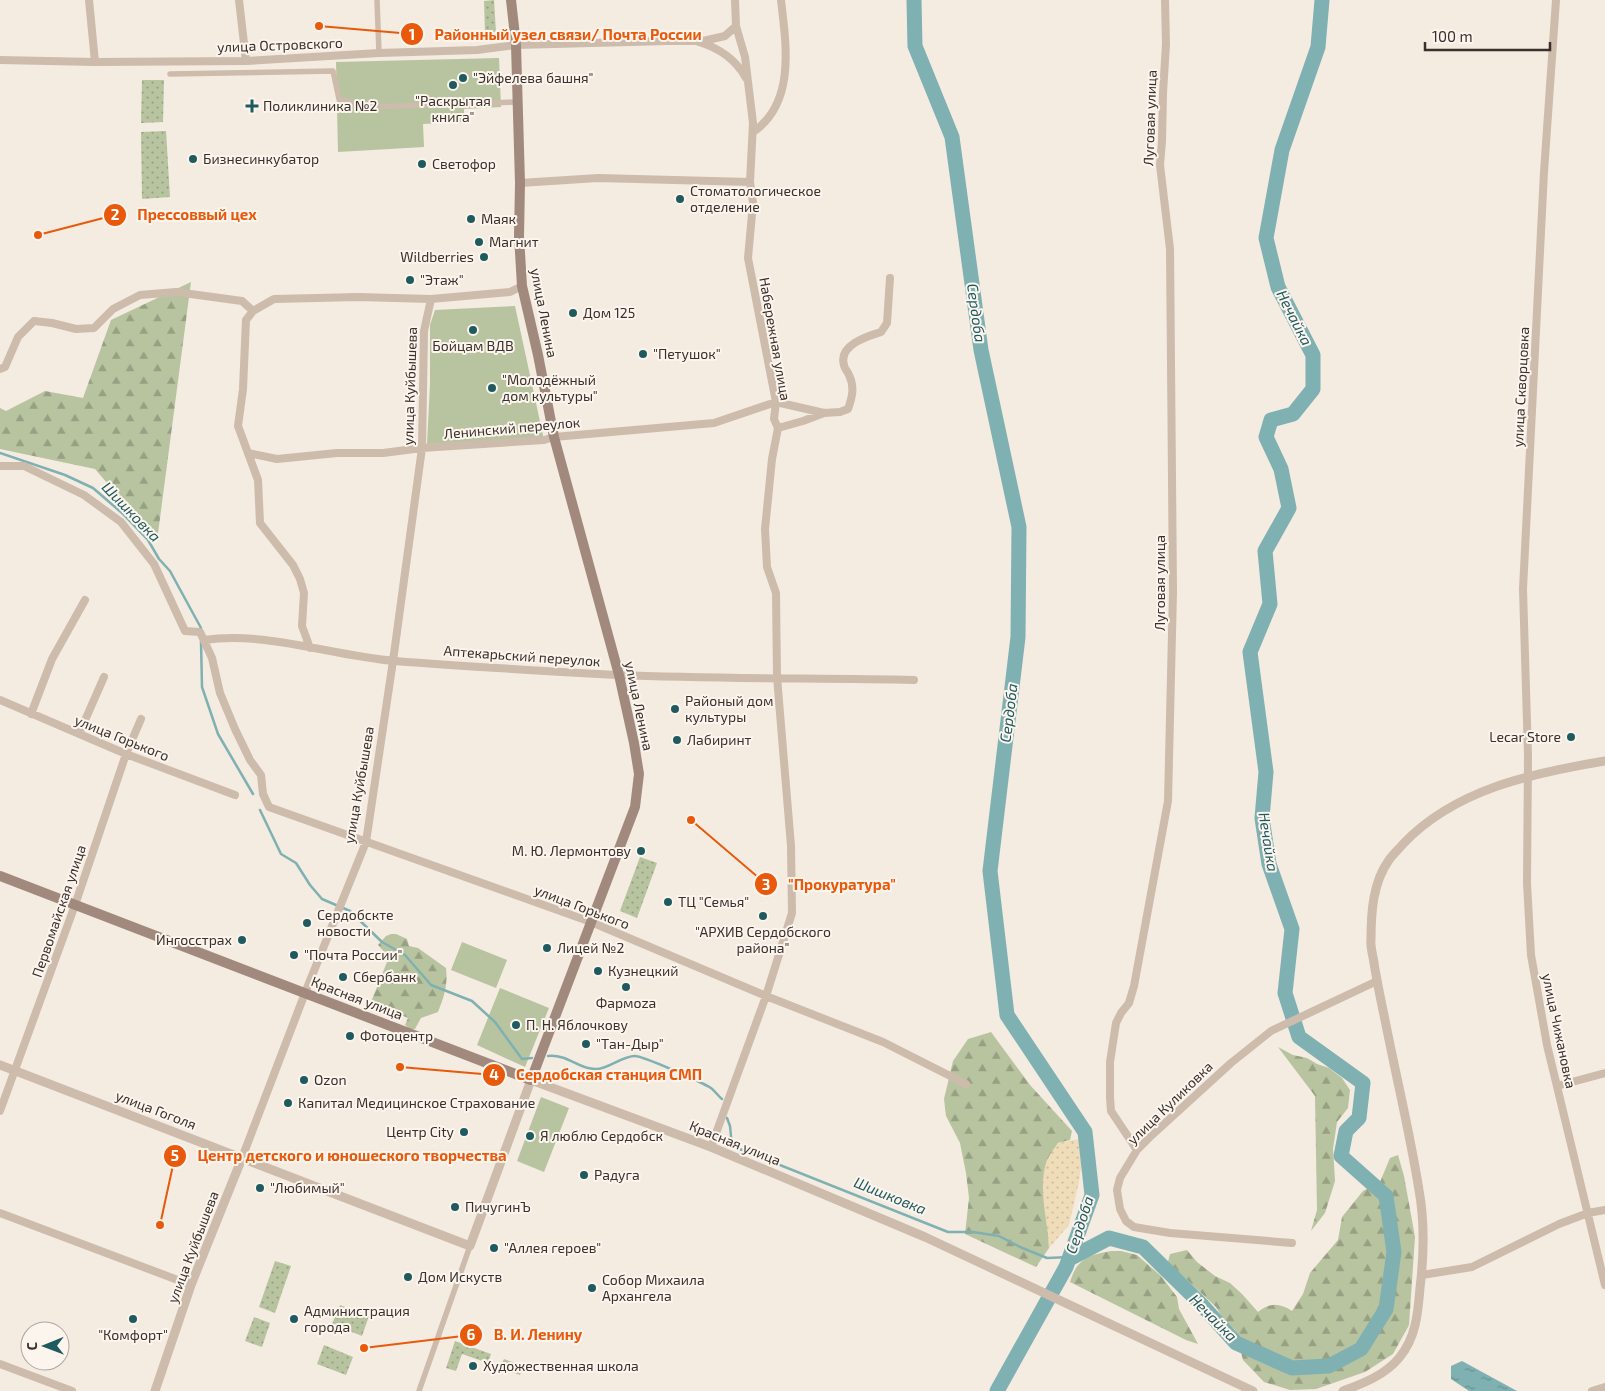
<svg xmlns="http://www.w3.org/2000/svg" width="1605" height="1391" font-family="'Exo 2',sans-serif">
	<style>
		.grass { fill: url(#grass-dots) }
		.forest { fill: url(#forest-firs) }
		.sand { fill: url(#sand-dots) }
		.park { fill: #b8c4a0 }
		.water { fill: url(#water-ripples) }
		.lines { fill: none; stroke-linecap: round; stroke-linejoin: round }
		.stream { stroke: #7fb0b2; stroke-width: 2.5 }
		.river { stroke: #7fb0b2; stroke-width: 15 }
		.pedestrian { stroke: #cdbbac; stroke-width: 5.5 }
		.minor { stroke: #cdbbac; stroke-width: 8 }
		.tertiary { stroke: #cdbbac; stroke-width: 9 }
		.secondary { stroke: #a18a7d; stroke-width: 10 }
		.poi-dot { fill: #1f5a5e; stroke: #fbf5ee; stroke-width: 2 }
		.labels { text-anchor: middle; stroke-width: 4; stroke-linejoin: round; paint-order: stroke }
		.street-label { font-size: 14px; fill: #3b302b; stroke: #fbf5ee }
		.poi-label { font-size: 14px; fill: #3b302b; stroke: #fbf5ee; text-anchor: start }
		.water-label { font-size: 15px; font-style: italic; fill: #1f5a5e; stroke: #fbf5ee }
		.leader { fill: none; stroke: #e8590c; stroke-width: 2 }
		.callout-dot { fill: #e8590c; stroke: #fbf5ee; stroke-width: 2 }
		.mark-label { font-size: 15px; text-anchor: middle; font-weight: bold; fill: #fff }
		.callout-label { font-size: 15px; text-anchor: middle; font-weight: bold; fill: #e8590c; stroke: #fbf5ee; stroke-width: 4; stroke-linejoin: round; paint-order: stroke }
	</style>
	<defs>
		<pattern id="grass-dots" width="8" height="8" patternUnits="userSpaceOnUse" patternTransform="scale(1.25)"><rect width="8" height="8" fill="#b8c4a0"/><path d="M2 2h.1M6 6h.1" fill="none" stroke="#97a083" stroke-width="1.8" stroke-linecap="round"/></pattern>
		<pattern id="forest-firs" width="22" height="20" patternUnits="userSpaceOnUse" patternTransform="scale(1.25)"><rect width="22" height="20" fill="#b8c4a0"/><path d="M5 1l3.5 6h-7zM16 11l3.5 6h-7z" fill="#97a083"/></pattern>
		<pattern id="sand-dots" width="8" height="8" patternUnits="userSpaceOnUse" patternTransform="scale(1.25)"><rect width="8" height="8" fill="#efdcb8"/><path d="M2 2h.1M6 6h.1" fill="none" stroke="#cebd9e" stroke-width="1.8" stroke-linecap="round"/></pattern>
		<pattern id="water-ripples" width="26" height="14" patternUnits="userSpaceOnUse" patternTransform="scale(1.25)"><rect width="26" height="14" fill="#7fb0b2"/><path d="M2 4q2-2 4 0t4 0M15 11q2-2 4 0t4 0" fill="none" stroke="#699091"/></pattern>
	</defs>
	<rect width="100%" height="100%" fill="#f4ebe1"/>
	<path class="grass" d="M494 0 496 32 485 33 484 1Z
		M142 80H164L163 122 141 123Z
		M166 131 170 197 142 199 141 132Z
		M640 857 657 863 637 918 620 911Z
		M275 1261 291 1266 275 1313 259 1307Z
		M340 1305 369 1316 362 1336 332 1324Z
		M254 1317 270 1323 262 1347 245 1341Z
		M455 1341 491 1354 488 1363 462 1354 456 1371 446 1368Z
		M324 1345 353 1357 346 1375 317 1364Z
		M504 1359 523 1366 520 1375 500 1368Z"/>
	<path class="forest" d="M191 282 157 541 95 469 0 449V408L6 411 45 391 83 398 111 320Z
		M391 934H396L407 939 409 946 418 948 446 968C448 985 444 997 438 1012L421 1018 415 1029H410L405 1025 408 1018 371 1002 389 957 378 945 386 936Z
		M991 1032 1030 1085 1072 1131 1070 1140 1058 1143 1046 1164 1049 1248 1036 1267 965 1234 969 1198 966 1173 960 1143 946 1116 944 1099 953 1061 968 1039Z
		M1278 1047 1293 1055 1307 1058 1317 1064 1329 1068 1342 1078 1350 1090 1348 1108 1337 1122 1333 1149 1335 1181 1325 1213 1311 1231 1317 1210 1315 1096Z
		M1398 1155 1404 1176 1415 1237 1409 1325 1393 1354 1365 1372 1316 1389 1290 1390 1264 1382 1243 1360 1235 1330 1225 1322 1216 1307 1168 1262 1170 1254 1187 1250 1197 1262 1215 1276 1230 1283 1242 1294 1258 1312C1270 1302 1280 1303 1292 1311L1303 1294 1310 1273 1338 1240 1342 1217 1363 1191 1380 1182 1390 1158Z
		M1111 1251H1121L1137 1255 1161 1276 1177 1297 1179 1309 1198 1344 1186 1340 1070 1282C1077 1259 1088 1255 1111 1251Z"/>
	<path class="sand" d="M1079 1139 1082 1160 1079 1182 1069 1225 1049 1248C1048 1220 1038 1191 1046 1163 1048 1156 1054 1149 1058 1143Z"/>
	<path class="park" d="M499 58 501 107 464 109V122L423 124 424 147 338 152 336 62Z
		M515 306 544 440 427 444 430 385V325L435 310Z
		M462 942 507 960 496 988 451 970Z
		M500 988 549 1008 525 1067 477 1045Z
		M541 1097 569 1108 544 1172 517 1161Z"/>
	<path class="water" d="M1462 1361 1517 1391H1469L1451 1379V1366Z"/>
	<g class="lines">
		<path class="stream" d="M0 453 65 475 93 488 122 513 148 540 159 559 170 571 201 628V631
			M201 641 202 687 218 734 253 794
			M260 810 281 854 296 863 310 885 322 899 350 911 382 942 405 955 431 985 472 1001 495 1022 522 1059 532 1058
			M548 1056C568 1054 578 1069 595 1069 607 1070 620 1057 634 1056 642 1055 703 1083 711 1088 715 1091 718 1096 722 1099
			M727 1118 730 1126 732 1146 948 1232H973L999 1236 1020 1247 1047 1258 1070 1257"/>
		<path class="river" d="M914 0 915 46 952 137 981 350 1019 527 1018 637 990 871 1007 1015 1085 1132 1092 1195 1066 1267 997 1391
			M1069 1259 1109 1238 1143 1247 1201 1304 1236 1343 1292 1368 1329 1366 1361 1349 1386 1309 1394 1252 1386 1196 1341 1156 1346 1131 1359 1118 1363 1083 1299 1037 1285 993 1292 929 1269 864 1262 818 1266 772 1250 652 1270 604 1265 551 1289 508 1281 469 1266 437 1271 420 1293 414 1313 389V355L1278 287 1266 238 1282 150 1318 47 1322 0"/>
		<path class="pedestrian" d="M377 0 379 53
			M170 74 333 71 339 99 369 107 517 102
			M419 1391 470 1246"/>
		<path class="minor" d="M89 0 95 62
			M239 0 246 61
			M1556 0 1544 172 1523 589 1528 756 1527 883 1531 955 1547 1045 1605 1285
			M699 42C719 48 736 60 746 78
			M0 60 95 62 246 61 379 53 477 50 516 45 668 41H703L725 36 736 26
			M753 132C796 103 786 44 781 0
			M520 183 598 178 750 182
			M253 311 246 320 243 389 238 426 258 480 260 523 293 565 300 579 304 593 302 626 310 648
			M0 369 5 367 18 337 34 321 52 323 76 329 94 328 113 309 140 295 176 292 242 301 253 311 274 299 358 297 431 299 510 292 522 286
			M778 428 803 421 824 413
			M248 453 277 459 337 453H383L422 448 544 440 554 437 714 423 776 402 824 413 840 412 848 409C852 398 855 387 849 375 848 372 844 368 844 365 838 345 868 336 881 332L887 323 890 278
			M0 466H24L84 495 121 522 154 564 185 631 200 632 212 658 220 693 235 729 250 760 261 775 263 794 269 807 591 922 766 996 883 1042 966 1084
			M204 640C268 631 332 656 395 661 469 667 544 671 618 675 717 679 815 678 914 680
			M0 700 126 754 235 795
			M31 714 52 659 85 600
			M79 734 104 677
			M1557 1086 1605 1073
			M0 1111 75 905 126 754 141 719
			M711 1147 766 996 792 913 791 846 777 677 776 593 767 567 765 529 772 459 778 428 774 419 776 402 748 258 753 203 750 182 753 123 745 57 736 26 735 0
			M1137 1150 1111 1111 1110 1097V1062L1116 1023 1121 1013 1129 1003 1134 986 1168 801 1173 592 1170 249 1160 165 1162 141 1163 93 1166 44 1165 0
			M242 1158 305 993 366 842 393 661 422 448 424 331 431 299
			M0 1213 191 1285
			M1292 1243 1170 1233 1134 1227 1126 1221 1120 1209 1117 1190 1120 1178 1137 1150 1152 1135 1231 1063 1271 1031 1377 981
			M1422 1275 1472 1267 1559 1224 1588 1213 1605 1210
			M0 1364 72 1391
			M1592 1391 1605 1387"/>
		<path class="tertiary" d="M0 1065 470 1246 531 1080 711 1147 925 1237 1253 1391
			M155 1391 191 1285 242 1158
			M1343 1391C1364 1383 1385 1375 1399 1358 1416 1338 1418 1313 1420 1288 1424 1255 1425 1223 1419 1190 1410 1133 1396 1076 1385 1020 1381 1001 1377 982 1374 963 1373 955 1370 947 1371 939 1371 912 1373 882 1389 860 1393 854 1399 849 1403 844 1455 789 1533 773 1605 761"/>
		<path class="secondary" d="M0 876 531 1080 635 807 639 774 634 743 619 675 554 437 538 355 522 286 519 236 520 183 516 45 511 0"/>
	</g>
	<g class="poi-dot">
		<circle cx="463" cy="78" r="5"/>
		<circle cx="453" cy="85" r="5"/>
		<path d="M249.5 98.5h5v5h5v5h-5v5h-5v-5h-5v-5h5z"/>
		<circle cx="193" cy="159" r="5"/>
		<circle cx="422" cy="164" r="5"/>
		<circle cx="680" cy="199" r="5"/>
		<circle cx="471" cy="219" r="5"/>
		<circle cx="479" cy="242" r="5"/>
		<circle cx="484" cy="257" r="5"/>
		<circle cx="410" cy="280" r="5"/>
		<circle cx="573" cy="313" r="5"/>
		<circle cx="473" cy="330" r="5"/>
		<circle cx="643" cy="354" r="5"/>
		<circle cx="492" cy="388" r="5"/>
		<circle cx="675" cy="709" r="5"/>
		<circle cx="1571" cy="737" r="5"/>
		<circle cx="677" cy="740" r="5"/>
		<circle cx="641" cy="851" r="5"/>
		<circle cx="668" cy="902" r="5"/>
		<circle cx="763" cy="916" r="5"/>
		<circle cx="307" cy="923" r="5"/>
		<circle cx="242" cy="940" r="5"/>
		<circle cx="547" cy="948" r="5"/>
		<circle cx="294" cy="955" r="5"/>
		<circle cx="598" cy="971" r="5"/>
		<circle cx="343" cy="977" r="5"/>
		<circle cx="626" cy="987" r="5"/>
		<circle cx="516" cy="1025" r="5"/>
		<circle cx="350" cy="1036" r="5"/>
		<circle cx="586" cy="1044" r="5"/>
		<circle cx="304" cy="1080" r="5"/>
		<circle cx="288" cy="1103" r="5"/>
		<circle cx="464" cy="1132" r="5"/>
		<circle cx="530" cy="1136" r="5"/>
		<circle cx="584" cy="1175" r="5"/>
		<circle cx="260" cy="1188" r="5"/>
		<circle cx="455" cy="1207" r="5"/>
		<circle cx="494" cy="1248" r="5"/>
		<circle cx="408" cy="1277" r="5"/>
		<circle cx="592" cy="1288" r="5"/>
		<circle cx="133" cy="1319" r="5"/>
		<circle cx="294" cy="1319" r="5"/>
		<circle cx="473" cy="1366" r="5"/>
	</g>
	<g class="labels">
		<g class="street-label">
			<text transform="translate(280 45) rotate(-2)" y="5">улица Островского</text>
			<text transform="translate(1150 118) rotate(-88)" y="5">Луговая улица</text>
			<text transform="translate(544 313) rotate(79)" y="5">улица Ленина</text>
			<text transform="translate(775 339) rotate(80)" y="5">Набережная улица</text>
			<text transform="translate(410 386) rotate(-88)" y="5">улица Куйбышева</text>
			<text transform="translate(1521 387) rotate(-87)" y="5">улица Скворцовка</text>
			<text transform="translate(512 428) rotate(-5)" y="5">Ленинский переулок</text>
			<text transform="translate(1160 583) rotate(-90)" y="5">Луговая улица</text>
			<text transform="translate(522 656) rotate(4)" y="5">Аптекарьский переулок</text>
			<text transform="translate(639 706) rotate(78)" y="5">улица Ленина</text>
			<text transform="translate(122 738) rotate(22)" y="5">улица Горького</text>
			<text transform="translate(359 785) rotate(-80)" y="5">улица Куйбышева</text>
			<text transform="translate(582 907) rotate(21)" y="5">улица Горького</text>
			<text transform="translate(59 911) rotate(-71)" y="5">Первомайская улица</text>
			<text transform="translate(357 998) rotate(21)" y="5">Красная улица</text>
			<text transform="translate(1559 1031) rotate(78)" y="5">улица Чижановка</text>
			<text transform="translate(1170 1103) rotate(-44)" y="5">улица Куликовка</text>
			<text transform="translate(156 1110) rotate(21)" y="5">улица Гоголя</text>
			<text transform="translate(735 1143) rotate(22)" y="5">Красная улица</text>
			<text transform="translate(193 1247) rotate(-69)" y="5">улица Куйбышева</text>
		</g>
		<g class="poi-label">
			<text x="473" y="83">"Эйфелева башня"</text>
			<text x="453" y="106" text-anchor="middle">"Раскрытая<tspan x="453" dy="16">книга"</tspan></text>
			<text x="263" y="111">Поликлиника №2</text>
			<text x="203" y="164">Бизнесинкубатор</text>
			<text x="432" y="169">Светофор</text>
			<text x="690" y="196">Стоматологическое<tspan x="690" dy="16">отделение</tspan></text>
			<text x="481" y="224">Maяк</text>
			<text x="489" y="247">Магнит</text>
			<text x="474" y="262" text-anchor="end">Wildberries</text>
			<text x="420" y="285">"Этаж"</text>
			<text x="583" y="318">Дом 125</text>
			<text x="473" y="351" text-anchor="middle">Бойцам ВДВ</text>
			<text x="653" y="359">"Петушок"</text>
			<text x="502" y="385">"Молодёжный<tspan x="502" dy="16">дом культуры"</tspan></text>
			<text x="685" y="706">Районый дом<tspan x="685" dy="16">культуры</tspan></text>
			<text x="1561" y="742" text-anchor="end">Lecar Store</text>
			<text x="687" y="745">Лабиринт</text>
			<text x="631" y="856" text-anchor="end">М. Ю. Лермонтову</text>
			<text x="678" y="907">ТЦ "Семья"</text>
			<text x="317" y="920">Сердобскте<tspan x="317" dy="16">новости</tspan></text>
			<text x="763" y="937" text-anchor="middle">"АРХИВ Сердобского<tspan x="763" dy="16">района"</tspan></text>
			<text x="232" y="945" text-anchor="end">Ингосстрах</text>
			<text x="557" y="953">Лицей №2</text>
			<text x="304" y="960">"Почта России"</text>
			<text x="608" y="976">Кузнецкий</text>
			<text x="353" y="982">Сбербанк</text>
			<text x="626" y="1008" text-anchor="middle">Фармоzа</text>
			<text x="526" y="1030">П. Н. Яблочкову</text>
			<text x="360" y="1041">Фотоцентр</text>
			<text x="596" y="1049">"Тан-Дыр"</text>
			<text x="314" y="1085">Ozon</text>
			<text x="298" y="1108">Капитал Медицинское Страхование</text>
			<text x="454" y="1137" text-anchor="end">Центр City</text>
			<text x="540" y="1141">Я люблю Сердобск</text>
			<text x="594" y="1180">Радуга</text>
			<text x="270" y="1193">"Любимый"</text>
			<text x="465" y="1212">ПичугинЪ</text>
			<text x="504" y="1253">"Аллея героев"</text>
			<text x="418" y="1282">Дом Искуств</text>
			<text x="602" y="1285">Собор Михаила<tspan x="602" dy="16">Архангела</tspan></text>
			<text x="304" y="1316">Администрация<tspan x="304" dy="16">города</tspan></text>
			<text x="133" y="1340" text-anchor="middle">"Комфорт"</text>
			<text x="483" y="1371">Художественная школа</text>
		</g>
		<g class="water-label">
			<text transform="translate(976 313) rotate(82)" y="5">Сердоба</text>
			<text transform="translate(1294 318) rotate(63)" y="5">Нечайка</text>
			<text transform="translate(131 512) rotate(46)" y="5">Шишковка</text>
			<text transform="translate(1009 713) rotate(-83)" y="5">Сердоба</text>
			<text transform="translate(1268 842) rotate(81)" y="5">Нечайка</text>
			<text transform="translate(890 1196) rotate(22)" y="5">Шишковка</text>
			<text transform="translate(1080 1225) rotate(-72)" y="5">Сердоба</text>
			<text transform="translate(1213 1318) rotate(45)" y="5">Нечайка</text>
		</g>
	</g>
	<path class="leader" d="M319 26L412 34M38 235L115 215M691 820L766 884M400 1067L494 1075M160 1225L175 1156M364 1348L471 1335"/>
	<g class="callout-dot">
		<circle cx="319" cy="26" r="5"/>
		<circle cx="38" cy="235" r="5"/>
		<circle cx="691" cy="820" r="5"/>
		<circle cx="400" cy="1067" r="5"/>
		<circle cx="160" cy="1225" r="5"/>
		<circle cx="364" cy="1348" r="5"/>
		<circle cx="412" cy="34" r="12"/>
		<circle cx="115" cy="215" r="12"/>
		<circle cx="766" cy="884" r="12"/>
		<circle cx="494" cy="1075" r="12"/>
		<circle cx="175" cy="1156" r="12"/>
		<circle cx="471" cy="1335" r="12"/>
	</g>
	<g class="mark-label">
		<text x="412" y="40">1</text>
		<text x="115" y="220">2</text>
		<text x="766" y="890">3</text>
		<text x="494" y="1080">4</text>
		<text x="175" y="1161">5</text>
		<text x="471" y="1340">6</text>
	</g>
	<g class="callout-label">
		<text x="568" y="40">Районный узел связи/ Почта России</text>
		<text x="197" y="220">Прессоввый цех</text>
		<text x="842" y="890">"Прокуратура"</text>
		<text x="609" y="1080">Сердобская станция СМП</text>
		<text x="352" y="1161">Центр детского и юношеского творчества</text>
		<text x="538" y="1340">В. И. Ленину</text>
	</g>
	<g transform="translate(45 1346) rotate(269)"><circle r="24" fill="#fbf5ee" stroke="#aea6a0"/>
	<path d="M0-4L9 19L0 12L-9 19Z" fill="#1f5a5e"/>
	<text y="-8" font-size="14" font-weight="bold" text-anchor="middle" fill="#3b302b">С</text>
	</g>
	<path d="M1425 42v8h125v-8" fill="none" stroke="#3b302b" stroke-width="2.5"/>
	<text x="1432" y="42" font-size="15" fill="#3b302b" stroke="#fbf5ee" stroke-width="4" paint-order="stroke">100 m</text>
</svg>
